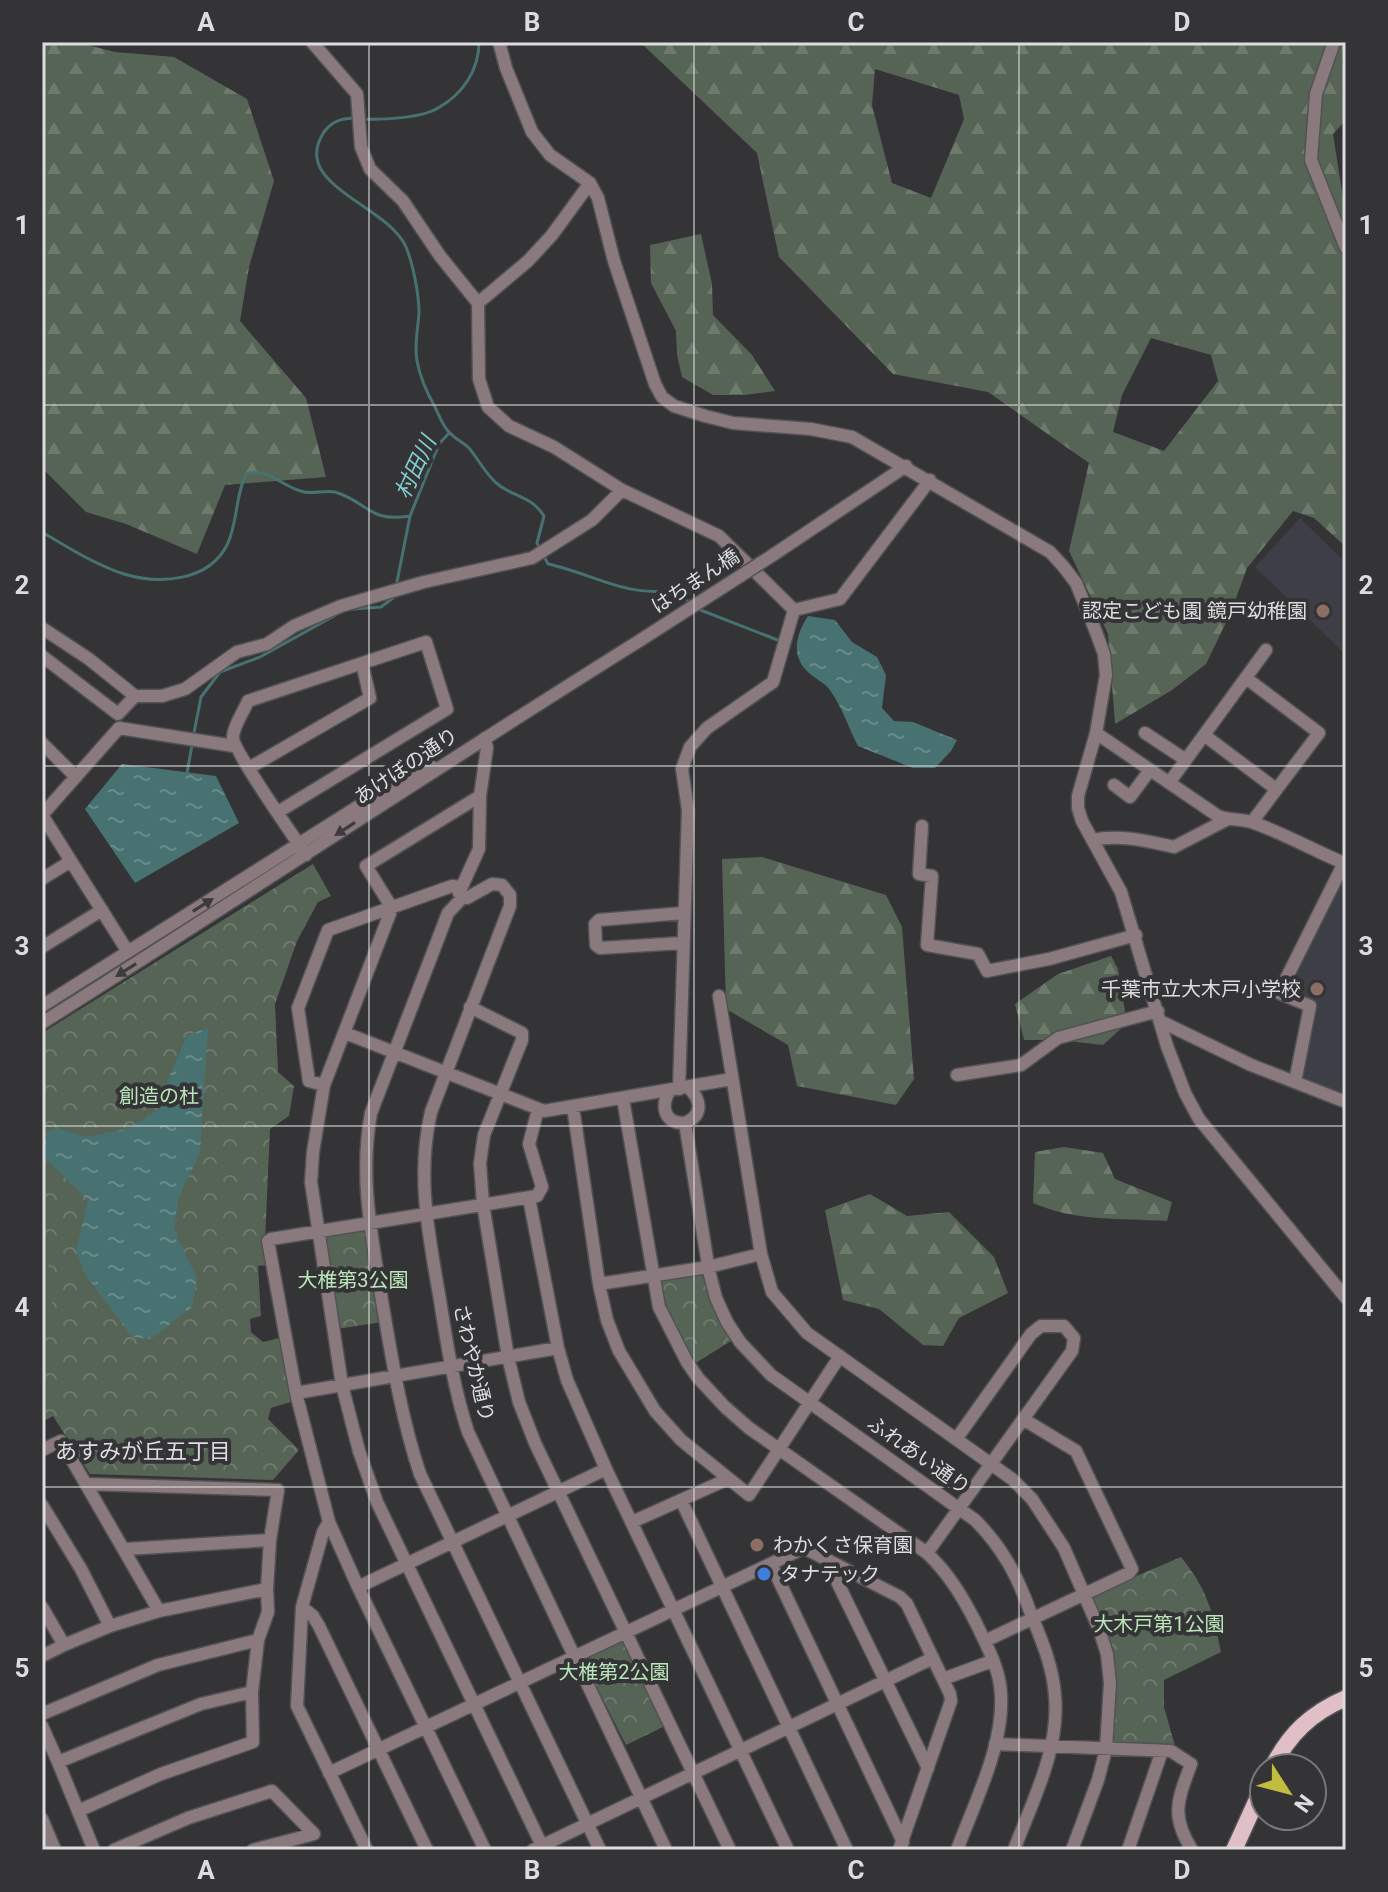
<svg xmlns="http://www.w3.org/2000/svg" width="1388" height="1892" font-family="Roboto,'Noto Sans JP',sans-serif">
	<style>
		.built { fill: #3d3e46 }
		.forest { fill: url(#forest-firs); fill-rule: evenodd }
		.park { fill: url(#park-crowns) }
		.pitch { fill: #556454 }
		.water { fill: url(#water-ripples) }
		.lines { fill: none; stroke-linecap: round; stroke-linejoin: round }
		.stream { stroke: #487171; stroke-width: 3 }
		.minor-casing { stroke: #525255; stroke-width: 15 }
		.major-casing { stroke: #525255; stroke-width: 19 }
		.minor { stroke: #8a7a7e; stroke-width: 12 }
		.major { stroke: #e0bfc7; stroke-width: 16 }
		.minor-bridge-casing { stroke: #525255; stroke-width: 15; stroke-linecap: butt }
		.minor-bridge { stroke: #8a7a7e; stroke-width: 12 }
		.oneway { fill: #3d3b3e }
		.grid { fill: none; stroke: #dddddf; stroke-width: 2; stroke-opacity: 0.55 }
		.education-dot { fill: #8d6e63; stroke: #343437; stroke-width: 3 }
		.shop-dot { fill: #3f7fe0; stroke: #343437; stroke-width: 3 }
		.labels { text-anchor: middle; stroke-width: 8; stroke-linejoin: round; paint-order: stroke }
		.street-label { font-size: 20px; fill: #dddddf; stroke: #343437 }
		.poi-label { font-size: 20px; fill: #dddddf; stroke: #343437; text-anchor: end }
		.park-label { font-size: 20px; fill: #bae5b8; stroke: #343437 }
		.water-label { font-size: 22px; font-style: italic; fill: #82cfcf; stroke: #343437 }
		.neighbourhood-label { font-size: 22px; fill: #dddddf; stroke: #343437 }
		.neatline { fill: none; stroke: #dddddf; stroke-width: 3 }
		.grid-label { font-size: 26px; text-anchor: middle; font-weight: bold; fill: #dddddf }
	</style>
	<defs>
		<pattern id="forest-firs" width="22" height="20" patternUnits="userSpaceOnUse" patternTransform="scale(2)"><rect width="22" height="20" fill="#556454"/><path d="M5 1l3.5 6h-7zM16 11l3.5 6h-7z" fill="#6d7a6c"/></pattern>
		<pattern id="park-crowns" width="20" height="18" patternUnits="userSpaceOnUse" patternTransform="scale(2)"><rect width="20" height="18" fill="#556454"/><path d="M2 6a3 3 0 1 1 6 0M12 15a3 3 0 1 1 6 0" fill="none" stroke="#6d7a6c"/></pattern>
		<pattern id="water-ripples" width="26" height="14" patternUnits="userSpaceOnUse" patternTransform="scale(2)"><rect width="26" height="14" fill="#487171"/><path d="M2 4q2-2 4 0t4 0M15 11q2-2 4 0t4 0" fill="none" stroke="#6b8b8b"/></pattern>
	</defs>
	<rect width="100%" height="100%" fill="#343437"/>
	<path class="built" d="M1300 518 1346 563V655L1255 567Z
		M1346 875V1098L1306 1082 1301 1075 1316 1003 1289 993 1288 985Z"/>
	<path class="forest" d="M42 42H76L115 52 174 57 247 99 274 181 249 267 240 321 306 398 326 477 225 485 197 554 126 524 86 512 42 468Z
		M640 42H1346V120L1333 134 1346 217V547L1314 518 1293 511 1247 568 1231 612 1206 664 1172 690 1115 724 1108 634 1069 551 1089 463 988 392 893 374 779 257 757 153ZM875 69 959 95 964 119 931 198 892 183 872 105ZM1151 338 1211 355 1218 381 1164 451 1113 432 1122 395Z
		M701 234 712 284 713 315 752 355 775 391 744 395H713L682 377 677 355 676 331 651 283 650 245Z
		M762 857 886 895 902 927 914 1079 896 1105 797 1086 788 1045 726 1009 722 859Z
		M1111 956 1118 969 1127 1023 1103 1045 1059 1040H1024L1015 1004 1058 974Z
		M1064 1147 1103 1153 1115 1179 1172 1202 1167 1221C1121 1218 1076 1222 1033 1203L1035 1152Z
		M870 1194 907 1216 949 1212 994 1257 1008 1293 959 1318 943 1346 923 1345 879 1309 843 1300 825 1210Z"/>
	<path class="park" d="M313 864 331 896 318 902 297 941 275 1004 278 1072 294 1086 289 1116 270 1129 265 1241 270 1265 258 1266 261 1316 250 1319 251 1332 263 1342 283 1337 294 1401 271 1408 268 1419 299 1450 273 1480 90 1474 53 1416 42 1422V1033Z
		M368 1230 382 1322 337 1329 323 1239 327 1232Z
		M704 1272 714 1309 731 1341 694 1364 663 1303 659 1280Z
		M1181 1557C1207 1589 1213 1612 1221 1652L1164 1680V1707L1175 1746 1114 1743 1111 1739 1108 1642 1092 1598 1094 1594Z
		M620 1640 624 1641 665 1726 626 1745 584 1662 588 1655Z"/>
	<path class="pitch" d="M42 1243C52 1278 60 1301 42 1335Z"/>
	<path class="water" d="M808 616 835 620 852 642 877 657 886 675 882 708 894 721 913 722 957 740 951 751 935 768H913L858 746C848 727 842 706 829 689 824 682 815 679 809 673 790 657 796 634 808 616Z
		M122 764 216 776 239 823 135 883 85 809Z
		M208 1028 200 1153 179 1197 174 1230 197 1278 192 1307 151 1339 132 1337 85 1274 76 1251 88 1200 44 1157 42 1137 56 1128 86 1137 130 1128 170 1102 167 1082 187 1035Z"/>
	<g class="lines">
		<path class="stream" d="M356 118C342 118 332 121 324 132 289 185 387 204 406 247 413 264 419 294 419 313 418 329 414 344 417 361 420 377 427 393 435 407 439 415 443 427 450 433 455 439 463 442 469 448 479 460 487 477 500 486 516 497 533 498 544 516L537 543 539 547
			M363 119C382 120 422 118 438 108 463 94 479 70 479 42
			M42 532C67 547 96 565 124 574 160 585 209 581 227 545 238 523 235 496 246 474 269 467 283 488 304 492 314 494 325 490 335 492 368 502 369 523 410 516
			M543 554 548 564C591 573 627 598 673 590L692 604
			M396 587 410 516 439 444 449 433
			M352 609 381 607 393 598 394 594
			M698 609 780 641
			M193 738 201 697 220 672 260 657 334 616
			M187 773 192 745"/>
		<defs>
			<path id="minor" d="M312 42 357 94 361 147 370 169 403 201 440 256 478 303 479 379 488 407 509 426 554 447 622 490 719 536 794 610 773 682 707 728 690 747 682 769 688 810 679 1089
				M499 42 506 68 532 132 550 155 590 183 598 198 614 261 655 384 662 397 674 406 705 416 733 423 811 429 852 437 1050 552 1063 566 1076 583 1096 632 1104 654 1106 675 1096 733 1078 796V808L1082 821 1121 892 1167 1046 1185 1093 1199 1119 1346 1298
				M1334 42 1316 94 1311 160 1346 248
				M478 303 528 261 552 235 590 183
				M773 555 906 466
				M794 610 840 599 930 480
				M42 628 89 659 135 696H162L185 689 237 652 267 644 294 626 341 606 424 582 532 558 592 520 622 490
				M42 656 118 714 135 696
				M1246 678 1319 733 1252 822
				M1096 733 1218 816C1230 821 1241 818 1254 823 1285 834 1315 851 1346 864
				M1145 733 1186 760
				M1204 735 1276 789
				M485 738 487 748 480 796 479 849 459 893 467 898 492 884 502 885 510 895V906L431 1112C416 1177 429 1236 440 1300 447 1345 454 1389 468 1432L666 1850
				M42 743 76 777
				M249 768 370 698 362 663
				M1169 783 1266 650
				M1114 785 1130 797 1150 770
				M480 796 366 866 392 908 324 1085 313 1152 311 1182 342 1385 359 1451 377 1502 544 1850
				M278 812 447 709 426 642 248 701C244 711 234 725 233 736 231 748 295 838 306 855
				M42 815 119 728 234 746
				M42 815 128 952
				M922 826 919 874 932 876 927 945 978 954 987 971 1049 959 1136 935
				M1092 840C1120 834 1147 841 1174 847L1226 820
				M42 879 71 861
				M463 897 448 913 371 1113C359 1178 372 1236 382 1301 392 1359 401 1417 420 1474L600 1850
				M682 943 600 948 596 945 595 924 599 920 683 913
				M42 947 102 910
				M719 996 761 1254 772 1292 807 1333 1012 1479 1032 1499 1064 1548 1099 1629 1107 1654 1110 1683 1106 1749 1098 1780 1072 1850
				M42 1006 392 785 431 766
				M470 1007 522 1033V1040L484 1135 480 1163 483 1204 508 1357 519 1402 535 1443 730 1850
				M1160 1021 1251 1065 1346 1102
				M42 1023C242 897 439 766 639 641
				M345 1033 544 1111 732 1079
				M957 1075 1021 1065 1058 1038 1158 1011
				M1295 1082 1310 1006 1279 993 1344 863
				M324 1085 309 1081 298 1008 328 930 452 886 461 887
				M670 1090C660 1106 664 1124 685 1123 704 1115 701 1099 688 1087
				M623 1099 659 1307 687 1362 698 1378 725 1407 749 1428 927 1553C949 1574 962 1596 976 1623 985 1642 997 1664 1000 1685 1008 1738 975 1801 957 1850
				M573 1107 599 1284 607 1320 619 1351 655 1411 681 1440 749 1495 840 1356
				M685 1123 709 1271 716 1298 727 1322 740 1342 771 1375 975 1520C1003 1548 1018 1577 1031 1614 1042 1641 1053 1667 1055 1696 1060 1749 1032 1802 1014 1850
				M529 1198 558 1348 567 1380 606 1469 788 1850
				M599 1284 708 1267 761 1254
				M296 1393 558 1348
				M42 1450 61 1441 159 1611 110 1626
				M87 1484 278 1490 270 1540 126 1549
				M681 1500 847 1850
				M42 1505 81 1569 110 1626 64 1645
				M329 1522 323 1532 302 1607 297 1706 367 1850
				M632 1522 728 1479
				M927 1553 1072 1351 1074 1338 1064 1326H1041L1031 1334 957 1438
				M826 1559 928 1768
				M771 1564 903 1842
				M358 1587 606 1469
				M42 1607 64 1645 42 1656
				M302 1607 313 1616 319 1626 427 1850
				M159 1611 267 1589 270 1540
				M985 1641 1129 1573 1132 1569 1076 1451 1023 1419
				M943 1679 992 1661
				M42 1714 158 1665 258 1640 268 1612 267 1589
				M42 1726 58 1762 201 1704 252 1692 258 1640
				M995 1744 1171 1751 1191 1764C1178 1800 1170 1815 1192 1850
				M58 1762 94 1850
				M329 1773 804 1548 900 1597 907 1604 950 1694 951 1701 899 1850
				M78 1811 161 1774 253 1742 252 1692
				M42 1819 55 1850
				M42 1847 43 1850
				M114 1850 188 1818 272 1791 314 1834
				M253 1850 314 1834
				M485 1850 358 1587 329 1522 296 1393 268 1241 271 1239 537 1196 542 1187 529 1144 538 1109
				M533 1850 933 1658
				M1128 1850 1162 1751"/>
			<path id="major" d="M1272 1768C1289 1734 1311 1713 1346 1698
				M1234 1850 1264 1784"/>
		</defs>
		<use href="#minor" class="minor-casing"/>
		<use href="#major" class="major-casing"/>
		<use href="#minor" class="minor"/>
		<use href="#major" class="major"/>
		<defs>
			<path id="minor-bridge" d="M639 641 773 555"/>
		</defs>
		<use href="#minor-bridge" class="minor-bridge-casing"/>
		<use href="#minor-bridge" class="minor-bridge"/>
	</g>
	<defs><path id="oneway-solid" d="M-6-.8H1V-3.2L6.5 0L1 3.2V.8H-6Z" transform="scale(2)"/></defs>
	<g class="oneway">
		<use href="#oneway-solid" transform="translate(345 829) rotate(147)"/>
		<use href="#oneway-solid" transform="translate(203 905) rotate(-32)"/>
		<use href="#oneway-solid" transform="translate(126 970) rotate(148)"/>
	</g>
	<path class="grid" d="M369 42V1850M694 42V1850M1019 42V1850M42 405H1346M42 766H1346M42 1126H1346M42 1487H1346"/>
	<g class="education-dot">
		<circle cx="1323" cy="611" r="8"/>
		<circle cx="1317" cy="989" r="8"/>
		<circle cx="757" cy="1545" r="8"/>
	</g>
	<circle class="shop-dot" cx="764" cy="1574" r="8"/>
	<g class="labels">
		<g class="street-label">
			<text transform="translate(695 581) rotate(-33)" y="7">はちまん橋</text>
			<text transform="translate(406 766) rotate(-34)" y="7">あけぼの通り</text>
			<text transform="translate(474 1363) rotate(77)" y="7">さわやか通り</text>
			<text transform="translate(919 1455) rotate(35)" y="7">ふれあい通り</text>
		</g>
		<g class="poi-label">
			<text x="1307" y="618">認定こども園 鏡戸幼稚園</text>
			<text x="1301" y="996">千葉市立大木戸小学校</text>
			<text x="773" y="1552" text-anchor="start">わかくさ保育園</text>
			<text x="780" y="1581" text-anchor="start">タナテック</text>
		</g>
		<g class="park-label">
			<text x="159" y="1103">創造の杜</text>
			<text x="353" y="1287">大椎第3公園</text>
			<text x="1159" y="1631">大木戸第1公園</text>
			<text x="614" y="1679">大椎第2公園</text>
		</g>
		<g class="water-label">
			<text transform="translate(415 467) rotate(-65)" y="8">村田川</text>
		</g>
		<g class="neighbourhood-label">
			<text x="143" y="1459">あすみが丘五丁目</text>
		</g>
	</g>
	<rect width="1388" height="1892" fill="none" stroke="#343437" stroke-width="88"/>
	<g transform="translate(1288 1792) rotate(126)"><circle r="38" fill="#343437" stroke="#78787a" stroke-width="2"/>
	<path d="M0-6L14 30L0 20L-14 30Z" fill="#c1bd3f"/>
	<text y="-12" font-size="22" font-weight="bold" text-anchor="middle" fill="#dddddf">N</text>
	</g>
	<rect x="44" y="44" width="1300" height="1804" class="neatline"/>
	<g class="grid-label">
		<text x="206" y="31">A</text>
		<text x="532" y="31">B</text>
		<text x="856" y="31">C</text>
		<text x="1182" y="31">D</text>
		<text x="22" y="234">1</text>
		<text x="1366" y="234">1</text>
		<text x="22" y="594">2</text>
		<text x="1366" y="594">2</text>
		<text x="22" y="955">3</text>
		<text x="1366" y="955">3</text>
		<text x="22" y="1316">4</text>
		<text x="1366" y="1316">4</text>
		<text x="22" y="1677">5</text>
		<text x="1366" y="1677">5</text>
		<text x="206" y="1879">A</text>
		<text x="532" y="1879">B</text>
		<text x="856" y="1879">C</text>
		<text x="1182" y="1879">D</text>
	</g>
</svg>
